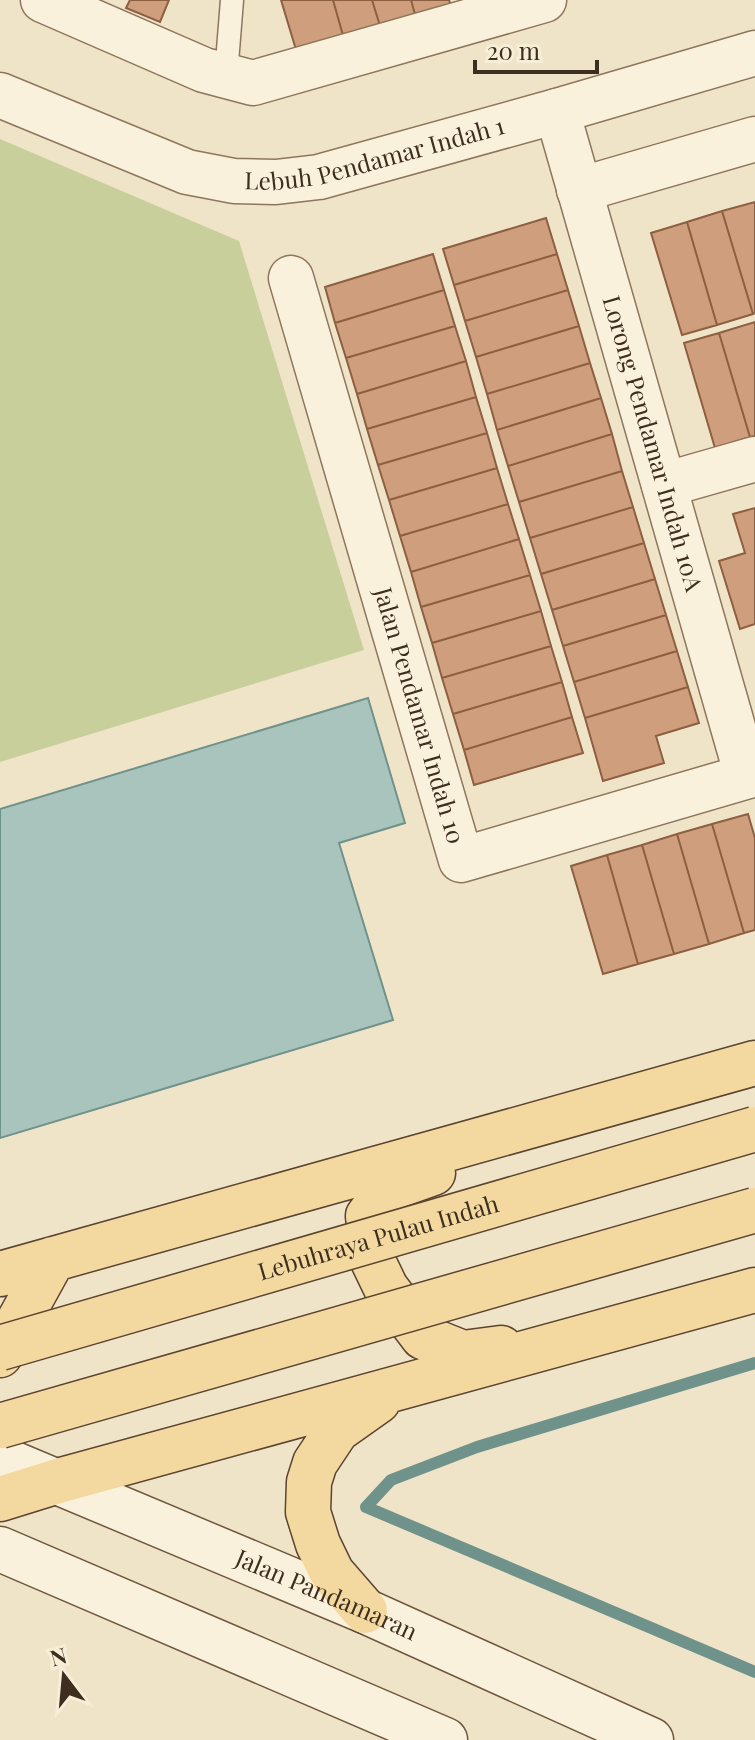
<svg xmlns="http://www.w3.org/2000/svg" width="755" height="1740" font-family="'Playfair Display',serif">
	<style>
		.green { fill: #c9cf9b }
		.water { fill: #a9c4bc; stroke: #6f938a; stroke-width: 2 }
		.lines { fill: none; stroke-linecap: round; stroke-linejoin: round }
		.stream { stroke: #6f938a; stroke-width: 12 }
		.building { fill: #cf9f7d; stroke: #8d5f41; stroke-width: 2 }
		.service-casing { stroke: #8d765c; stroke-width: 25 }
		.minor-casing { stroke: #8d765c; stroke-width: 47 }
		.secondary-casing { stroke: #6f573f; stroke-width: 47 }
		.primary-casing { stroke: #5b4430; stroke-width: 47 }
		.service { stroke: #faf1dc; stroke-width: 22 }
		.minor { stroke: #faf1dc; stroke-width: 44 }
		.secondary { stroke: #faf1dc; stroke-width: 44 }
		.primary { stroke: #f3d9a0; stroke-width: 44 }
		.primary-bridge-casing { stroke: #5b4430; stroke-width: 47; stroke-linecap: butt }
		.primary-bridge { stroke: #f3d9a0; stroke-width: 44 }
		.labels { text-anchor: middle; stroke-width: 6; stroke-linejoin: round; paint-order: stroke }
		.street-label { font-size: 24px; fill: #3d2e20; stroke: #f7eed8 }
	</style>
	<rect width="100%" height="100%" fill="#f0e4c8"/>
	<path class="green" d="M0 139 239 241 364 650 0 762Z"/>
	<path class="water" d="M368 698 405 823 339 843 393 1020 0 1138V809Z"/>
	<g class="lines">
		<path class="stream" d="M755 1363 477 1447 391 1480 366 1507 755 1672"/>
	</g>
	<path class="building" d="M130 0H169L160 22 126 8Z
		M281 0H333L344 39 297 53Z
		M333 0H372L381 29 344 39Z
		M372 0H411L416 18 381 29Z
		M411 0H449L452 8 416 18Z
		M755 202V313L753 314 722 211Z
		M722 211 753 314 717 325 687 222Z
		M546 218 557 254 454 285 443 249Z
		M687 222 717 325 682 335 651 233Z
		M433 254 444 290 335 323 325 287Z
		M557 254 568 290 465 321 454 285Z
		M444 290 455 326 346 358 335 323Z
		M568 290 579 326 476 357 465 321Z
		M755 322V436L750 437 719 333Z
		M455 326 466 361 357 394 346 358Z
		M579 326 590 363 487 394 476 357Z
		M719 333 750 437 715 448 684 343Z
		M466 361 476 397 367 429 357 394Z
		M590 363 601 398 497 430 487 394Z
		M476 397 487 433 378 465 367 429Z
		M601 398 612 434 508 466 497 430Z
		M487 433 497 468 389 500 378 465Z
		M612 434 622 471 519 502 508 466Z
		M497 468 508 504 400 536 389 500Z
		M622 471 633 507 530 538 519 502Z
		M508 504 519 539 411 572 400 536Z
		M633 507 644 543 541 574 530 538Z
		M755 508V624L740 629 719 561 745 553 733 514Z
		M519 539 530 575 421 607 411 572Z
		M644 543 655 579 552 610 541 574Z
		M530 575 541 611 432 643 421 607Z
		M655 579 666 615 563 646 552 610Z
		M541 611 551 646 442 678 432 643Z
		M666 615 677 651 574 682 563 646Z
		M551 646 562 682 453 714 442 678Z
		M677 651 688 687 585 718 574 682Z
		M562 682 572 717 464 750 453 714Z
		M688 687 699 723 656 736 664 763 603 781 585 718Z
		M572 717 583 753 474 785 464 750Z
		M748 814 755 838V930L744 933 712 824Z
		M712 824 744 933 709 944 677 834Z
		M677 834 709 944 674 954 642 845Z
		M642 845 674 954 638 964 607 855Z
		M607 855 638 964 603 974 571 866Z"/>
	<g class="lines">
		<defs>
			<path id="service" d="M226 75 232 0"/>
			<g id="minor">
				<path d="M43 0 204 70 253 83 544 0"/>
				<path id="s1" d="M0 95 187 172 234 181 276 182 319 177 557 111 755 53"/>
				<path id="s2" d="M557 111 747 776"/>
				<path d="M579 190 755 139"/>
				<path id="s3" d="M291 278 461 860 755 774"/>
				<path d="M664 485 755 459"/>
			</g>
			<g id="secondary">
				<path id="s4" d="M0 1458 365 1611 651 1740"/>
				<path d="M0 1549 445 1740"/>
			</g>
			<path id="primary" d="M433 1173 388 1189 368 1216 373 1261 386 1288 423 1337 463 1353 501 1348
				M0 1274C251 1202 504 1135 755 1063
				M0 1355 53 1259
				M0 1499 58 1481 755 1290
				M365 1611 332 1573 318 1544 308 1512 309 1482 315 1463 337 1430 378 1401"/>
		</defs>
		<use href="#service" class="service-casing"/>
		<use href="#minor" class="minor-casing"/>
		<use href="#secondary" class="secondary-casing"/>
		<use href="#primary" class="primary-casing"/>
		<use href="#service" class="service"/>
		<use href="#minor" class="minor"/>
		<use href="#secondary" class="secondary"/>
		<use href="#primary" class="primary"/>
		<defs>
			<g id="primary-bridge">
				<path id="s5" d="M0 1348 755 1129"/>
				<path d="M0 1426 755 1210"/>
			</g>
		</defs>
		<use href="#primary-bridge" class="primary-bridge-casing"/>
		<use href="#primary-bridge" class="primary-bridge"/>
	</g>
	<g class="labels">
		<g class="street-label">
			<text dy="8" stroke="none"><textPath href="#s1" startOffset="394">Lebuh Pendamar Indah 1</textPath></text>
			<text dy="8" stroke="none"><textPath href="#s2" startOffset="346">Lorong Pendamar Indah 10A</textPath></text>
			<text dy="8" stroke="none"><textPath href="#s3" startOffset="456">Jalan Pendamar Indah 10</textPath></text>
			<text dy="8" stroke="none"><textPath href="#s5" startOffset="394">Lebuhraya Pulau Indah</textPath></text>
			<text dy="8" stroke="none"><textPath href="#s4" startOffset="354">Jalan Pandamaran</textPath></text>
		</g>
	</g>
	<g transform="translate(64 1676) rotate(344)" stroke="#f7eed8" stroke-width="6" paint-order="stroke">
	<path d="M0-6L14 30L0 20L-14 30Z" fill="#3d2e20"/>
	<text y="-12" font-size="22" font-weight="bold" text-anchor="middle" fill="#3d2e20">N</text>
	</g>
	<path d="M475 60v12h122v-12" fill="none" stroke="#3d2e20" stroke-width="4"/>
	<text x="487" y="60" font-size="24" fill="#3d2e20" stroke="#f7eed8" stroke-width="6" paint-order="stroke">20 m</text>
</svg>
